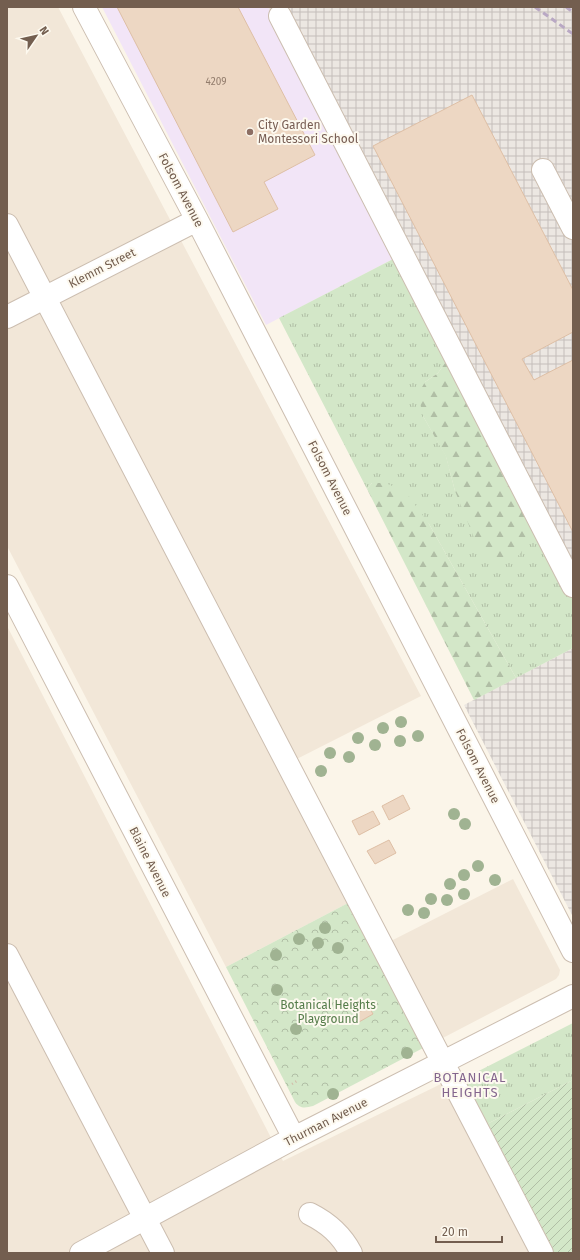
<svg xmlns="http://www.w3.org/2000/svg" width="580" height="1260" font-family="'Fira Sans',sans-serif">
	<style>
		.residential { fill: #f2e7d8 }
		.industrial { fill: url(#industrial-grid) }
		.education { fill: #f2e5f7 }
		.grass { fill: url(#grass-tufts) }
		.forest { fill: url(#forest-firs) }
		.park { fill: url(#park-crowns) }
		.garden { fill: url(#garden-furrows) }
		.building { fill: #edd7c3; stroke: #debfa5 }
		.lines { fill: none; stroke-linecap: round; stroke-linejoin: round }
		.minor-casing { stroke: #ccbeb0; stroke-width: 24 }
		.path { stroke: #d2baa6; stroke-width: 2.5; stroke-dasharray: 1 3; stroke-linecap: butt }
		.minor { stroke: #fff; stroke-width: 22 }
		.rail { stroke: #b9a8c4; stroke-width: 3; stroke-dasharray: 6 4; stroke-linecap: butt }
		.tree { fill: #a0b392 }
		.education-dot { fill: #8d6e63; stroke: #fdf9ef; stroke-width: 1.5 }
		.labels { text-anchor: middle; stroke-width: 4; stroke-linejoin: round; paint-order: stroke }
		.number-label { font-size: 10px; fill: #927c6c }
		.education-label { font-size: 12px; fill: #785e54; stroke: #fdf9ef; text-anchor: start }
		.street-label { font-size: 12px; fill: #735e4f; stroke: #fdf9ef }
		.park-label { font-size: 12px; fill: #567d4b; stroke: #fdf9ef }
		.neighbourhood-label { font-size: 13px; letter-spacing: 1px; fill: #84668e; stroke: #fdf9ef }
	</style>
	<defs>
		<pattern id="industrial-grid" width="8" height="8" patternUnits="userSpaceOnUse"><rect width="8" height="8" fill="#ece7e2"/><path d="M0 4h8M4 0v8" fill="none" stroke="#c4beba"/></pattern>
		<pattern id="grass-tufts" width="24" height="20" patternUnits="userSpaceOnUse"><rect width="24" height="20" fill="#d3e7c8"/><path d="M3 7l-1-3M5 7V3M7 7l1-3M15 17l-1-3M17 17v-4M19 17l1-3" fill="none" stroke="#b0bea5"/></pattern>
		<pattern id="forest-firs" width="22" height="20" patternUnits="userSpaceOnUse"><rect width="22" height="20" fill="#d3e7c8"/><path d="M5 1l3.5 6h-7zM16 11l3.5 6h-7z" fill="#b0bea5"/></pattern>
		<pattern id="park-crowns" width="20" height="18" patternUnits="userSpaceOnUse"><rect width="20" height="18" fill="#d3e7c8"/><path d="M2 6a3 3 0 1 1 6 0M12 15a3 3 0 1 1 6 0" fill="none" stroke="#b0bea5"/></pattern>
		<pattern id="garden-furrows" width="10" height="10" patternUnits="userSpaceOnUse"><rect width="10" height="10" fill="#d3e7c8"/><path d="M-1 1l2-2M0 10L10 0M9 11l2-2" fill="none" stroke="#b0bea5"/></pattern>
	</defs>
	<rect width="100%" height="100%" fill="#fbf5e9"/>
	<path class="residential" d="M7 7H58L421 696 281 767 350 902 226 967 7 546Z
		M7 626 283 1161 443 1083 532 1253H7Z
		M513 879 560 970 559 975 556 979 437 1041 387 943Z"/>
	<path class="industrial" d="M268 7H573V599L450 360Z
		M573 648V917L464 705Z"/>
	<path class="education" d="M102 7H268L397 257 266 325Z"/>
	<path class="grass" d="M397 257 450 360 445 363 438 373 425 382 423 416 446 456 455 491 534 523 573 599V648L516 678 429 524 372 483 367 489 279 318Z
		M573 1023V1080L485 1125 461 1080Z"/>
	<path class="forest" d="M450 360 534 523 521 554 503 564 488 554 475 540 455 491 446 457 423 416 418 394 425 382 438 373 445 363Z
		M372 483H385L405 491 429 524 516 678 474 700 367 489Z"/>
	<path class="park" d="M350 902 425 1047 313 1106C305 1108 300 1109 295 1102L226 967Z"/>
	<path class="garden" d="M573 1080V1253H550L485 1125Z"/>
	<path class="building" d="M117 7H238L315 155 264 182 278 209 233 232Z
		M472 95 573 290V332L522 359 534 380 573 360V532L373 146Z
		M403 795 410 809 389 820 382 806Z
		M373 811 380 824 359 835 352 821Z
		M389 840 396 853 375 864 367 851Z
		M369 1007 373 1014 359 1022 355 1014Z"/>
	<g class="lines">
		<defs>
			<path id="minor" d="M84 7 197 220 573 951
				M280 16 573 586
				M543 170 573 228
				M7 225 542 1253
				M7 317 197 220
				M7 586 294 1138
				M7 955 163 1253
				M310 1214C328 1223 341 1234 351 1253
				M81 1253 294 1138 573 996"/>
		</defs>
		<use href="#minor" class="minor-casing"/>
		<path class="path" d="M292 1084 297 1081"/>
		<use href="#minor" class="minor"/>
		<path class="rail" d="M535 7 573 34
			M566 7 573 12"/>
	</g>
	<g class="tree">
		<circle cx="401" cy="722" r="6"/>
		<circle cx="383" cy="728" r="6"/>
		<circle cx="418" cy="736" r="6"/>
		<circle cx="358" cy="738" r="6"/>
		<circle cx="400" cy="741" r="6"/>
		<circle cx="375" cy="745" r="6"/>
		<circle cx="330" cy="753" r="6"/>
		<circle cx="349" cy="757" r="6"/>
		<circle cx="321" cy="771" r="6"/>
		<circle cx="454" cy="814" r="6"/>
		<circle cx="465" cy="824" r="6"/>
		<circle cx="478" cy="866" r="6"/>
		<circle cx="464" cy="875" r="6"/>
		<circle cx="495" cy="880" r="6"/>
		<circle cx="450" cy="884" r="6"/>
		<circle cx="464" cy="894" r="6"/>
		<circle cx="431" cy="899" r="6"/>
		<circle cx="447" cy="900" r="6"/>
		<circle cx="408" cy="910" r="6"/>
		<circle cx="424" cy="913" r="6"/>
		<circle cx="325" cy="928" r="6"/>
		<circle cx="299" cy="939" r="6"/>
		<circle cx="318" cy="943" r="6"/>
		<circle cx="338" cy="948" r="6"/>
		<circle cx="276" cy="955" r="6"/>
		<circle cx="277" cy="990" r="6"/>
		<circle cx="296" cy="1029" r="6"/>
		<circle cx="407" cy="1053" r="6"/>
		<circle cx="333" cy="1094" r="6"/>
	</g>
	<circle class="education-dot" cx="250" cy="132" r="4"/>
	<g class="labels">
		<g class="number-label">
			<text x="216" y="85">4209</text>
		</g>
		<g class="education-label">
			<text x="258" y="129">City Garden<tspan x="258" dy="14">Montessori School</tspan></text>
		</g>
		<g class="street-label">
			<text transform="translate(181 190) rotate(62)" y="4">Folsom Avenue</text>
			<text transform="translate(102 268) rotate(-27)" y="4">Klemm Street</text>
			<text transform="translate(330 478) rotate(63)" y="4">Folsom Avenue</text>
			<text transform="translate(478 766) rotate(63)" y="4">Folsom Avenue</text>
			<text transform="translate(150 862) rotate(63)" y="4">Blaine Avenue</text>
			<text transform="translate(326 1122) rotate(-27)" y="4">Thurman Avenue</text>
		</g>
		<g class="park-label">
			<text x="328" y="1009">Botanical Heights<tspan x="328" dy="14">Playground</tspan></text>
		</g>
		<g class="neighbourhood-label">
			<text x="470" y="1082">BOTANICAL<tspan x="470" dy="15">HEIGHTS</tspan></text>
		</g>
	</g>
	<rect width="580" height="1260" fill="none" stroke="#735e4f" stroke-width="16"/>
	<g transform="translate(36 36) rotate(56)" stroke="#fdf9ef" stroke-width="3" paint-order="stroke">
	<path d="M0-3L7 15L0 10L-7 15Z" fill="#735e4f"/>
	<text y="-6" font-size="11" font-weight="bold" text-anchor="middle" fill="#735e4f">N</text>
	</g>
	<path d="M436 1236v6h66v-6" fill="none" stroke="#735e4f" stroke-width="2"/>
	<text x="442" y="1236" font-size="12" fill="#735e4f" stroke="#fdf9ef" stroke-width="3" paint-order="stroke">20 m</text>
</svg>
